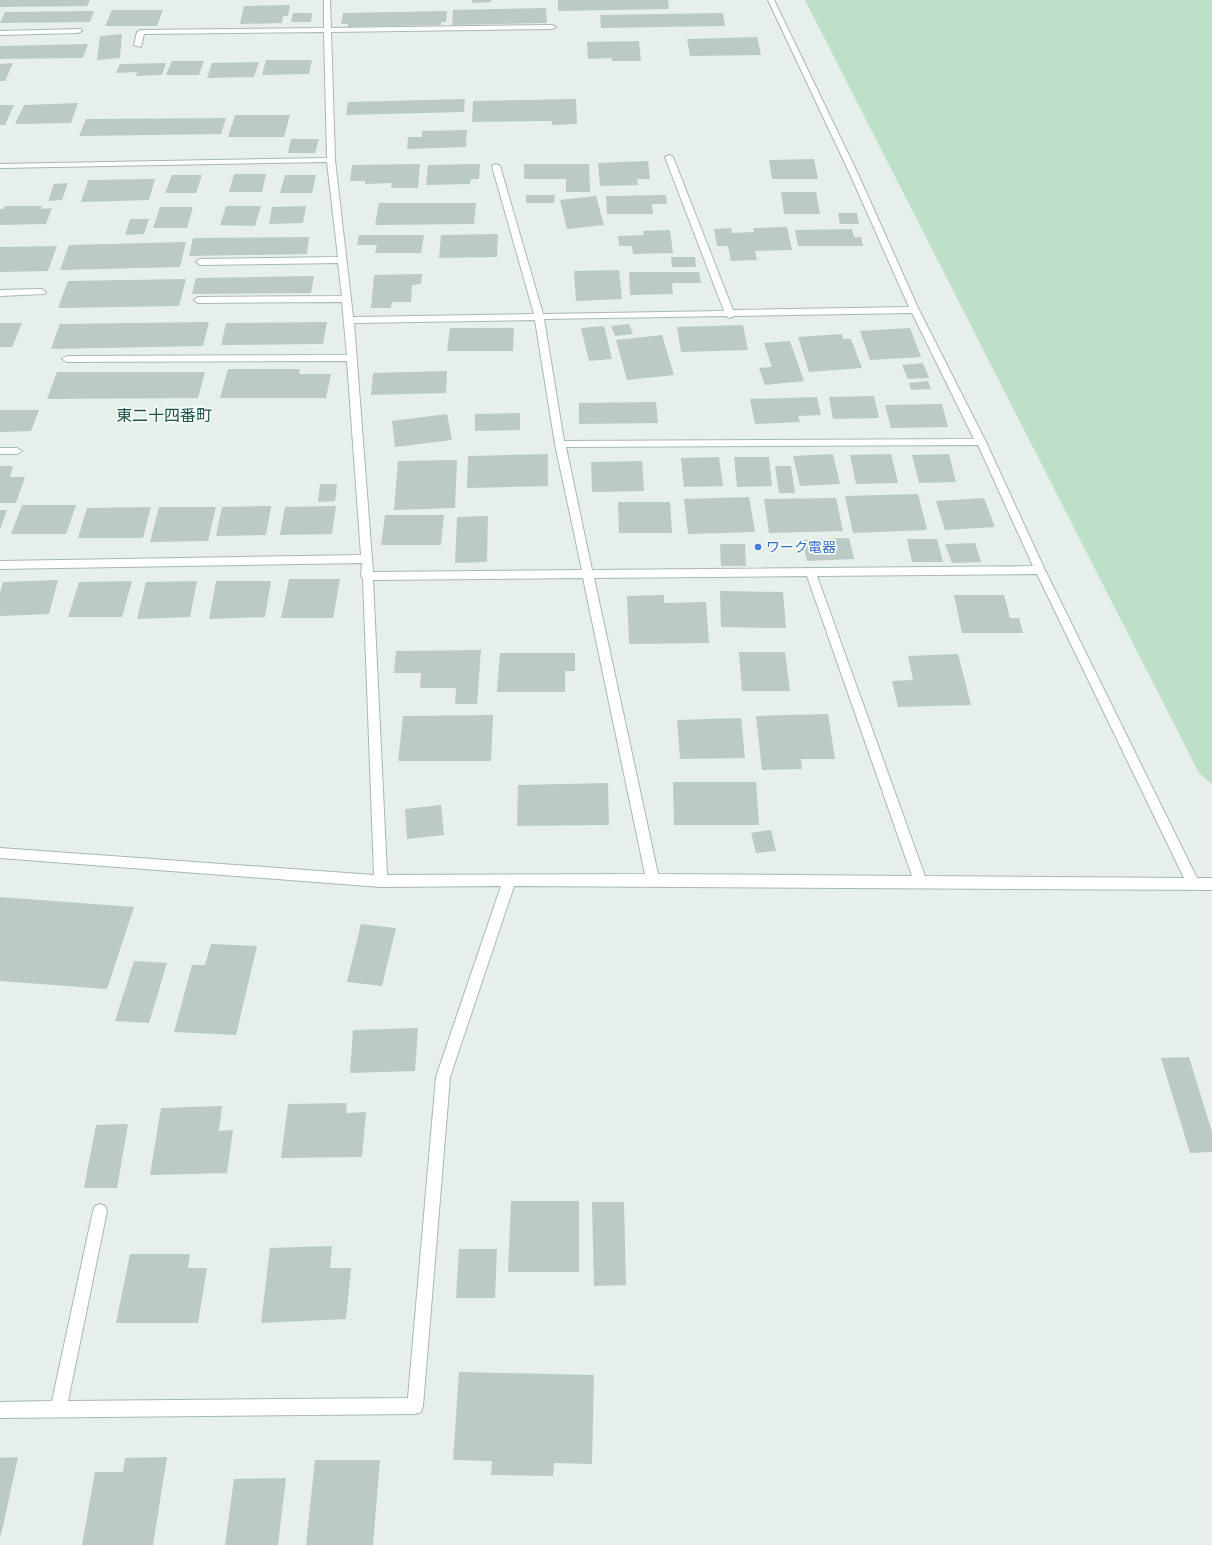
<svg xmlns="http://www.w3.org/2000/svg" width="1212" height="1545" font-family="Ubuntu,'Noto Sans JP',sans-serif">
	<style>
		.green { fill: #bfe0c8 }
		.building { fill: #bbcac4 }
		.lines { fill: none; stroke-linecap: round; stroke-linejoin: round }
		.minor-casing { stroke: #a8b8b2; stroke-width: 2 }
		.minor { fill: #fff; fill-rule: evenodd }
		.shop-dot { fill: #3f7fe0; stroke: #f7fbf9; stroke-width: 1.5 }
		.labels { text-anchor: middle; stroke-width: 3.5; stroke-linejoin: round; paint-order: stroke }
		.shop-label { font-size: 14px; fill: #366cbe; stroke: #f7fbf9; text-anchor: start }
		.quarter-label { font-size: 16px; fill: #1f5548; stroke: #f7fbf9 }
	</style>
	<rect width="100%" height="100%" fill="#e6efeb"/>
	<path class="green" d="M805 0H1212V784L1199 773Z"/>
	<path class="building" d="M0 0H90L87 6 0 7Z
		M472 0H491V2L472 3Z
		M558 0H668L669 9 558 11Z
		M290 5 288 16H283L282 23 240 24 244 6Z
		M546 8 547 23 452 25 453 10Z
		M112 10H163L157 26H105Z
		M94 11 90 22 0 23 5 12Z
		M447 11 446 22H441V25L348 27V24H341L343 13Z
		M293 13H312L311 22H291Z
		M723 13 725 26 601 28 600 15Z
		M122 34 120 58 97 60 100 36Z
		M757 37 761 55 690 56 687 39Z
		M639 41 641 61H612V58L588 59 587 42Z
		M88 44 83 58 0 59V46Z
		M266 60H312L309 74 262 75Z
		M172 61H204L199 75H166Z
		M259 62 254 77 207 78 212 63Z
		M13 63 5 81H0V64Z
		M166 63 162 75 136 76 137 72 116 73 120 64Z
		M465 99 464 112 346 115 348 102Z
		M576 99 577 124 552 125V121L472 122 473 101Z
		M78 103 71 123 15 124 24 105Z
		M0 105H14L5 125H0Z
		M235 115H290L284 137H228Z
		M226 118 221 134 79 136 86 119Z
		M467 130 466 147 407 149 408 137H422V131Z
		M291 139H319L315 153H288Z
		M814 159 818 179H772L769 160Z
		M648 161 650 179H637L638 185 600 186 598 163Z
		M420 164 418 188H391L392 183 365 184V181H350L352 165Z
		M480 164 479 179H471L470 184 426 185 428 165Z
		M524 164H589L590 192H566V179H524Z
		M234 174H266L262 192H229Z
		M172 175H202L196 193H165Z
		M285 175H316L312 193H280Z
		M155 179 149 200 81 202 88 180Z
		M68 183 62 200 48 201 54 184Z
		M781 192H816L820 214H784Z
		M526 195H555L554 203H526Z
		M666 195 667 204H652L653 214H607L606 196Z
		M596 196 604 225 567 229 560 200Z
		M379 203H476L474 224 375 225Z
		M5 206H42L41 209 52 208 46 224 0 225V209H3Z
		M226 206H261L255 226 220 225Z
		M306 206 303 223 269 224 272 207Z
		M160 207H193L187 228H153Z
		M838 213H857L859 224H840Z
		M130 219H149L144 234 125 235Z
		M787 227 792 250 755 251 757 260 731 261 728 246H717L714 229 731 228 732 233 754 232 753 228Z
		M852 229 854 237H861L863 246H798L795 230Z
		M670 230 673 253 633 254 632 246H619L618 236 644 235 643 231Z
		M498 234 497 257 439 258 441 235Z
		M359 235H424L421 253H375L377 245H357Z
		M309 237 307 254 189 256 193 238Z
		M186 242 180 267 60 270 69 245Z
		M57 246 48 271 0 272V247Z
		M671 257H695L696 267H672Z
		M619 270 622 299 576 301 574 271Z
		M629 272H699L701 283H672L673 294 630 295Z
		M422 274 421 284 412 285 411 302H392L391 308H371L374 275Z
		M314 276 311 293 192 294 196 278Z
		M186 279 179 306 58 308 68 281Z
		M209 322 203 346 51 349 60 324Z
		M327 322 323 344 221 345 226 323Z
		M0 323H22L12 347H0Z
		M629 324 633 334 615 336 611 326Z
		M743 325 748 350 681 352 677 327Z
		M604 326 612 359 589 361 581 328Z
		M450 328H514L513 351H447Z
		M910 328 921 357 870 360 860 331Z
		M842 334 843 339H851L862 368 809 372 798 337Z
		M662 335 674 375 627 380 616 340Z
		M790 341 804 381 765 385 759 368 772 367 764 343Z
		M923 363 929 378 908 379 902 365Z
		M228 369H300L299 374H331L326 398H220Z
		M447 371 446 393 371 395 373 373Z
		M57 372H205L198 398 47 399Z
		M928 381 931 389 911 390 909 383Z
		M874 396 879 418 833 419 829 397Z
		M817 397 821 415 798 416 800 422 755 424 750 399Z
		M656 402 658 423 579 424V403Z
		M942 404 948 427 891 428 885 405Z
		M0 410H39L31 431 0 432Z
		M520 413V430L475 431V414Z
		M447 414 452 440 395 447 392 421Z
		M548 454V486L467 488 468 456Z
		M833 454 840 484 800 486 793 456Z
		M891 454 898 483 856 484 850 455Z
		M949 454 956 482 919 483 912 455Z
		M719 457 723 486 684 487 681 458Z
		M734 457H769L772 486 737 487Z
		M457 460 455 508 394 510 398 461Z
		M642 461 644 491 592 492 591 462Z
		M0 466H13L10 477H25L16 503H0Z
		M775 466H791L795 493H779Z
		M320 484H337L335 501 318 502Z
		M918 494 927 530 853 533 845 496Z
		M749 497 755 532 688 534 684 499Z
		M836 498 843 531 769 533 764 499Z
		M984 498 995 527 945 530 936 501Z
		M618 502H670L672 533H619Z
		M22 505H76L66 534H11Z
		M271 506 266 535 216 536 222 507Z
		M336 506 332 534 280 535 285 507Z
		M151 507 143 538H78L87 508Z
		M159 507H216L208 541 150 542Z
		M0 510H7L0 530Z
		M385 515H444L441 545H381Z
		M488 516 487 562 455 563 457 517Z
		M849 538 854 559 807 561 802 540Z
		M907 539H937L943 562H912Z
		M975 543 981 562 952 563 945 544Z
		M720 544H745L746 566H721Z
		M289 579H340L333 618H281Z
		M58 580 49 614 0 616V593L3 582Z
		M132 581 122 617H68L79 582Z
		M197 581 190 617 137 619 146 582Z
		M216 581H271L265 617 209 619Z
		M720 591 783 592 786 628 721 627Z
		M664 595V603L706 602 709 643 629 644 627 596Z
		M954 595H1004L1010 618H1019L1023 633H962Z
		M481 650 477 704H455L456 688H420L421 673H394L396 651Z
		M739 652H785L790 691H742Z
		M500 653H575V671H565V692H497Z
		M958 654 971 705 898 707 892 681 913 680 908 656Z
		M828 714 835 759H801L802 769 762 770 756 716Z
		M493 715 491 761H398L403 716Z
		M741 718 745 758 680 759 677 720Z
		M673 782H756L759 825H674Z
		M608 783 609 825 517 826 518 785Z
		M441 805 444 835 407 839 405 809Z
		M771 830 776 851 756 853 751 833Z
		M0 897 134 907 107 989 0 981Z
		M361 924 396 928 382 986 347 982Z
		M211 944 257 946 236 1035 174 1032 192 965H205Z
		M134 961 167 963 149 1023 115 1021Z
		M418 1028 415 1071 350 1073 353 1030Z
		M1189 1057 1212 1132V1152L1190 1153 1161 1058Z
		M347 1103 346 1113 366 1112 362 1157 281 1158 288 1104Z
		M222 1106 219 1131 233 1130 227 1173 150 1175 161 1108Z
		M128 1124 117 1188H84L96 1125Z
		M511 1201H579V1272H508Z
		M592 1202H624L626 1285 594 1286Z
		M332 1246 330 1268H351L346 1319 261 1323 270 1248Z
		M459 1249H497L495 1298H456Z
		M130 1254H190L188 1268H207L198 1323H116Z
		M459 1372 594 1375 592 1464 554 1463 553 1476 491 1475 492 1461 453 1460Z
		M18 1457 1 1535H0V1458Z
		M167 1457 153 1545H82L95 1472H123L125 1458Z
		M315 1460H380L373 1545H306Z
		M286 1478 278 1545H225L234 1479Z"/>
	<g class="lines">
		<defs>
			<path id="minor" d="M324 0H330L331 28 552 25 556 27 552 29 331 32 335 160 353 317 534 314 492 166 496 164 500 166 543 314 724 311 665 157 669 155 673 157 733 310 909 307 850 174 768 0H774L858 174 919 310 986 442 1045 570 1197 878H1212V890L514 886 450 1077 423 1406 421 1412 415 1414 0 1418V1402L52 1401 93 1211 95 1206 100 1204 105 1206 107 1211 68 1401 408 1398 436 1077 501 886 381 887 0 858V848L374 875 363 579 361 576 362 563 0 569V561L361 555 347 361 67 362 62 359 67 356 347 355 342 302 198 303 194 300 198 297 342 296 338 263 200 265 196 262 200 259 338 257 327 162 0 168V164L327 158 324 32 144 34 141 47 134 45 137 32 141 30 324 28ZM912 313 974 439 564 441 544 319 726 316 730 318 734 316ZM535 320 555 444 582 570 373 572 354 323ZM978 445 1033 566 592 570 566 447ZM1037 574 1184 878 925 876 817 576ZM807 576 912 876 658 874 594 578ZM583 578 645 874 387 875 373 580Z
				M81 29 82 31 78 33 0 35V31Z
				M42 289 46 292 45 294 0 296V290Z
				M0 448H17L22 451 17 454H0Z"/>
		</defs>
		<use href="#minor" class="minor-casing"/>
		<use href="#minor" class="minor"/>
	</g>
	<circle class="shop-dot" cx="758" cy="547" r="4"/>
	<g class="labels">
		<g class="shop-label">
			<text x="766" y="552">ワーク電器</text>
		</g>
		<g class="quarter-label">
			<text x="164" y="421">東二十四番町</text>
		</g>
	</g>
</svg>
